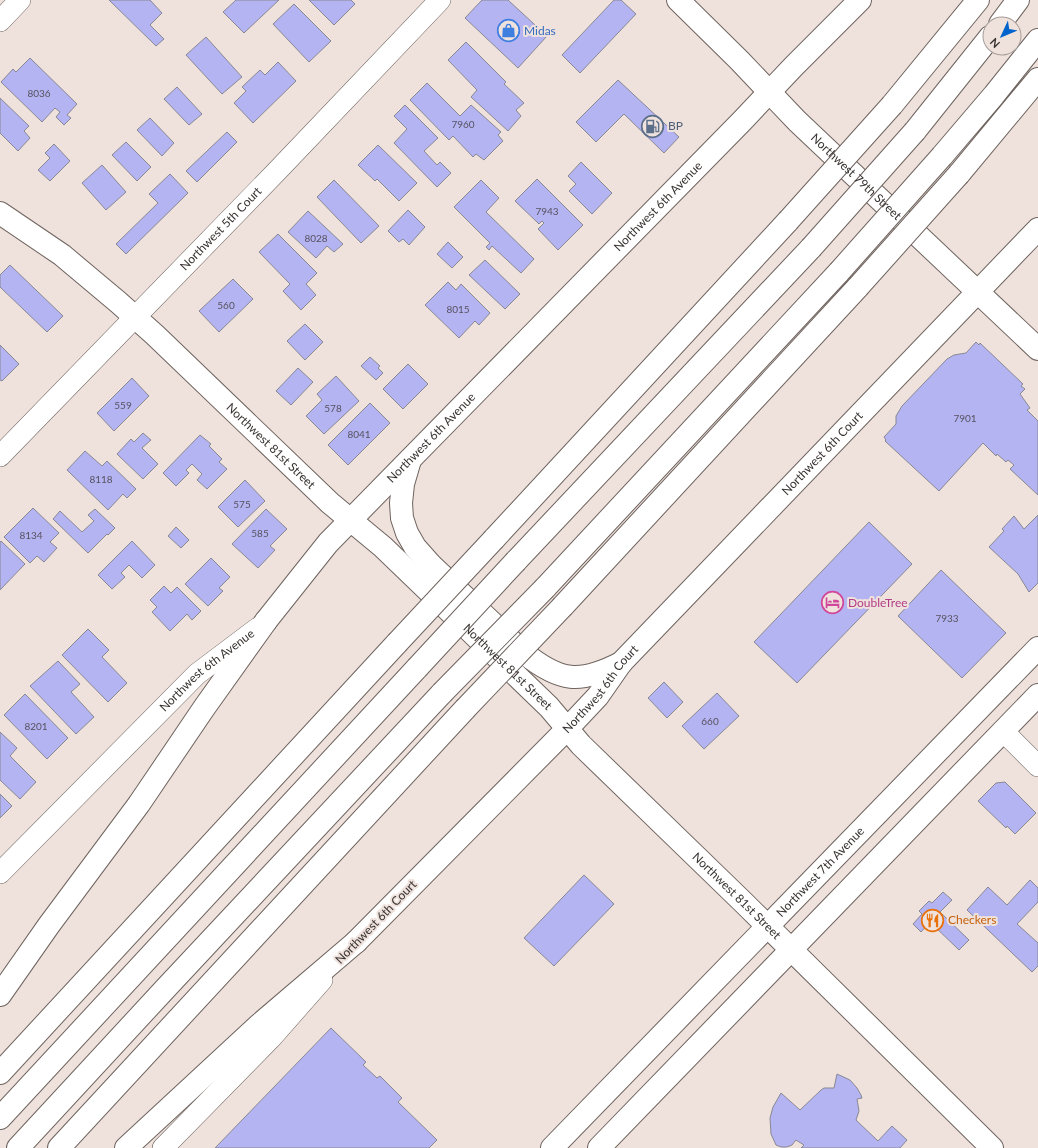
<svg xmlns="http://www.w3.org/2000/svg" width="1038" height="1148" font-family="Lato,sans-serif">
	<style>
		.building { fill: #b5b4f2; stroke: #888893 }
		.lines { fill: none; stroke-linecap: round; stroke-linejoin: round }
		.street-casing { stroke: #6e635e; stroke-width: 22 }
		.primary-casing { stroke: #6e635e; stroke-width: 24 }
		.highway-casing { stroke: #6e635e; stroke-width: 24 }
		.street { stroke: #fff; stroke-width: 21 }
		.primary { stroke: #fff; stroke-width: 22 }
		.highway { stroke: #fff; stroke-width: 22 }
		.highway-bridge-casing { stroke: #6e635e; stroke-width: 24; stroke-linecap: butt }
		.highway-bridge { stroke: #fff; stroke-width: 22 }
		.labels { text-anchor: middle; stroke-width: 4; stroke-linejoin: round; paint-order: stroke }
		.number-label { font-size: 10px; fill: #565260 }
		.shop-label { font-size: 12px; fill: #366cbe; stroke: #efe2dd; text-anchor: start }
		.service-label { font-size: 12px; fill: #4e5e75; stroke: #efe2dd; text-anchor: start }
		.street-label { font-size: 12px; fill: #373230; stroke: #efe2dd }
		.hotel-label { font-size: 12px; fill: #b23c85; stroke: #efe2dd; text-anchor: start }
		.food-label { font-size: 12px; fill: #c56008; stroke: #efe2dd; text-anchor: start }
	</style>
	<rect width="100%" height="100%" fill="#efe2dd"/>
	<path class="building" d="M109 0H150L162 13 150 25 164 39 156 46Z
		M236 0H279L244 33 223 12Z
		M309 0H351L355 4 334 25Z
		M482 0H508L547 36 518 68 465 18Z
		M614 0H621L636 14 580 73 562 55Z
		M294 4 331 41 309 62 273 24Z
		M206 37 242 77 222 94 186 55Z
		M466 42 506 82 504 84 524 103 516 110 521 116 508 131 471 97 477 90 448 60Z
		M30 58 77 104 67 115 71 118 64 125 56 117 60 112 55 108 42 122 1 82 13 69 16 72Z
		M278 62 296 81 253 123 234 103 246 91 242 87 260 70 265 75Z
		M618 80 679 137 664 153 624 114 596 142 576 122Z
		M427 83 460 116 471 105 501 132 498 135 503 141 484 160 476 154 473 157 453 136 449 140 410 100Z
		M177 87 202 114 189 125 164 99Z
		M0 98 29 126 24 131 30 138 18 151 0 133Z
		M405 105 438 138 424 151 437 165 440 162 451 173 437 187 394 143 407 129 394 116Z
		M150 118 174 143 162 156 137 130Z
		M227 132 237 142 197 182 186 171Z
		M126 142 151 167 137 181 112 155Z
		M54 144 70 161 50 181 38 170 50 158 45 153Z
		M378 145 417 183 399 201 377 179 375 181 358 165Z
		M581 162 612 193 592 214 569 191 576 184 568 176Z
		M102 165 126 192 106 210 82 183Z
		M170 174 188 193 126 254 116 244 158 203 149 194Z
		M537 179 583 225 558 250 538 229 544 223 542 221 539 224 515 201Z
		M334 180 379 226 361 243 317 197Z
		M481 180 499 198 486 212 534 259 521 273 492 246 489 250 486 247 490 243 454 207Z
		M408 210 425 227 409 245 403 239 399 242 388 231Z
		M308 211 343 244 334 252 327 246 316 258 288 232Z
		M278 234 317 273 306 284 316 295 301 310 283 291 290 284 259 252Z
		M448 242 463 257 452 268 437 254Z
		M485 260 520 294 505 309 469 275Z
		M10 265 63 316 47 332 0 287V275Z
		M233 279 253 299 219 332 199 311Z
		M448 282 456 290 461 284 490 313 479 325 475 321 459 338 425 305Z
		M305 324 323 342 305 360 287 341Z
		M976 342 979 345 980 343 1023 384 1021 386 1025 389 1020 394 1030 408 1027 410 1038 421V495L1010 469 1014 465 1008 460 1006 462 997 454 996 456 983 443 939 491 885 441 886 440 884 437 896 424V416L902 406 947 359 954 355 966 353Z
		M0 345 19 364 2 381 0 380Z
		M370 357 380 366 378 368 383 373 376 380 361 366Z
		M408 364 428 384 403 409 383 389Z
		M298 368 313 382 291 405 276 391Z
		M336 376 359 401 324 434 306 416 322 400 317 394Z
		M132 378 149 396 114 431 97 413Z
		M370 403 390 423 348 465 328 445Z
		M143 433 151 440 142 448 158 464 143 479 117 454 131 439 134 442Z
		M200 435 211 444 209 446 222 459 219 462 227 469 207 489 197 480 202 474 192 464 186 470 189 473 176 486 163 473Z
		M85 451 102 466 107 461 136 489 127 498 123 494 108 510 67 470Z
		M245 480 265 501 238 527 218 507Z
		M33 508 59 533 50 542 57 548 44 562 37 556 30 563 4 537Z
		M95 509 115 528 108 535 107 534 88 553 53 519 60 511 82 532 94 521 88 515Z
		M266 509 287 529 270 546 275 550 258 568 232 544Z
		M1038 515V583L1029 592 1018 574 989 547 1004 531 1002 529 1014 516 1024 529Z
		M869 522 912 564 797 683 754 642Z
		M176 527 189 540 181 548 168 536Z
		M1 541 25 564 0 590V542Z
		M132 541 155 565 142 578 129 565 121 573 125 577 112 589 98 575Z
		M211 558 230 577 219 588 223 591 208 606 185 584Z
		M941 570 1006 633 962 678 898 616Z
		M164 586 171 593 177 587 201 611 192 620 187 614 170 631 152 612 157 607 150 600Z
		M88 629 109 650 102 657 127 683 108 702 62 655Z
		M58 661 80 684 71 692 94 717 76 734 30 686Z
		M664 682 683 702 667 718 648 698Z
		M717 693 739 716 704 749 682 726Z
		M25 694 68 738 47 759 4 715Z
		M0 732 17 748 10 756 36 782 20 799 0 780Z
		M1005 782 1036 813 1015 834 1007 826 1006 828 978 801 996 783Z
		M0 794 12 806 0 818Z
		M584 875 614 904 554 966 524 938Z
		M1030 880 1038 888V902L1017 924 1038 943V966L1032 972 967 910 988 887 1007 905Z
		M943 892 952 900 940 912 969 940 959 950 930 922 921 932 913 924 922 914 919 911 929 901 932 903Z
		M331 1028 366 1062 363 1065 377 1078 380 1076 402 1098 398 1102 437 1140 429 1148H215Z
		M837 1074 850 1080 857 1088 861 1095 862 1098 857 1099 859 1111 856 1120 878 1141 892 1126 907 1140 900 1148H801L804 1145 796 1140 792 1145 787 1147H781L776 1145 771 1134 770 1118 773 1107 781 1093 800 1110 821 1090 824 1088H834Z"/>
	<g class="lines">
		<defs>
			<g id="street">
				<path d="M0 21 20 0"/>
				<path id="s1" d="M0 456 279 169 440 0"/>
				<path d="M1003 731 1038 766"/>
				<path id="s2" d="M0 873 197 674 258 628"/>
				<path d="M163 1148 271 1038 322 980"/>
			</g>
			<g id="primary">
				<path id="s3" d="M678 0 739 60 797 121 1038 349"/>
				<path id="s4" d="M0 213 62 255 118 302 155 335 330 503 383 547 549 707 581 745 744 903 992 1148"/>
				<path d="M410 460 403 484 401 503 402 518 407 533 415 547 431 565 524 653C560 682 580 684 621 663"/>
				<path id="s5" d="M266 621 328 543 742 121 794 66 860 0"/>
				<path id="s6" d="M356 942 567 729 598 696 621 663 1038 229"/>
				<path id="s7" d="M552 1148 1038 648"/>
				<path d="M599 1148 1038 695"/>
			</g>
			<path id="highway" d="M1000 24 1018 0
				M892 105 978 0
				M915 131 990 37
				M942 156 994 95 1038 40
				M959 174 1038 79
				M494 539 788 221
				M516 561 811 248
				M545 588 839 272
				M563 606 858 287
				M0 995 49 925 139 804 204 708 266 621
				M0 1073 397 643
				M0 1118 417 668
				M18 1148 165 989 442 693
				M59 1148 465 709
				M126 1148 260 1024 356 942"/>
		</defs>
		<use href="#street" class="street-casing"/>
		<use href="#primary" class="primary-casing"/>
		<use href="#highway" class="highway-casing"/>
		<use href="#street" class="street"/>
		<use href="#primary" class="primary"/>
		<use href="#highway" class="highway"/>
		<defs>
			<path id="highway-bridge" d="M788 221 892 105
				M811 248 915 131
				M839 272 942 156
				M858 287 959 174
				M397 643 494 539
				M417 668 516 561
				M442 693 545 588
				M465 709 563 606"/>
		</defs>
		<use href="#highway-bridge" class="highway-bridge-casing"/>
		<use href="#highway-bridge" class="highway-bridge"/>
	</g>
	<defs>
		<symbol id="shop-ring" viewBox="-11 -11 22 22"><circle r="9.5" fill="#efe2dd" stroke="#3f7fe0" stroke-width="1.5"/><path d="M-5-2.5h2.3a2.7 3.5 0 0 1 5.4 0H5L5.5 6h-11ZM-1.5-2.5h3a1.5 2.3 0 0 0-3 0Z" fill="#3f7fe0"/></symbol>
		<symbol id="fuel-ring" viewBox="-11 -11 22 22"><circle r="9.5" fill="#efe2dd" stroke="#5c6f8a" stroke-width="1.5"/><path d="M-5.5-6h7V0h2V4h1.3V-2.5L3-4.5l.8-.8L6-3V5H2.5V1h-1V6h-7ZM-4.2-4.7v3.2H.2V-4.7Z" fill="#5c6f8a"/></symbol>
		<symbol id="hotel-ring" viewBox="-11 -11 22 22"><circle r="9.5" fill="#efe2dd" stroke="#d1479c" stroke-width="1.5"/><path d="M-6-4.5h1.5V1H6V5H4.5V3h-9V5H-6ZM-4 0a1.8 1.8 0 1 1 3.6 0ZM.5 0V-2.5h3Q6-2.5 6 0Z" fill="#d1479c"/></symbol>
		<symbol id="restaurant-ring" viewBox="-11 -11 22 22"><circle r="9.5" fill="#efe2dd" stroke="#e8710a" stroke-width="1.5"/><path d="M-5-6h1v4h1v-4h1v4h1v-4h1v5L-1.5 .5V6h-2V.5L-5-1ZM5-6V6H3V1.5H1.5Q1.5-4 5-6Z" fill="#e8710a"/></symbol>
	</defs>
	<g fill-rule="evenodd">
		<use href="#shop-ring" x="496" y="18" width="25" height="25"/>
		<use href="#fuel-ring" x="640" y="114" width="25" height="25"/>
		<use href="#hotel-ring" x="820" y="590" width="25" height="25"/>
		<use href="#restaurant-ring" x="920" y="908" width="25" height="25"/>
	</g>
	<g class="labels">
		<g class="number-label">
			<text x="39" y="97">8036</text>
			<text x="463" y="128">7960</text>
			<text x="547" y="215">7943</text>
			<text x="316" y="242">8028</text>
			<text x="226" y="309">560</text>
			<text x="458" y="313">8015</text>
			<text x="123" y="409">559</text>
			<text x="333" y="412">578</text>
			<text x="965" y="422">7901</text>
			<text x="359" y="438">8041</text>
			<text x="101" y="483">8118</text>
			<text x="242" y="508">575</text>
			<text x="260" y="537">585</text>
			<text x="31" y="539">8134</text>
			<text x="947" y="622">7933</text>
			<text x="710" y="725">660</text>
			<text x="36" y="730">8201</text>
		</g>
		<g class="shop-label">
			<text x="524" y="35">Midas</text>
		</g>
		<g class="service-label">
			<text x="668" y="130">BP</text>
		</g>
		<g class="street-label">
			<text dy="4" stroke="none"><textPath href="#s3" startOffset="251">Northwest 79th Street</textPath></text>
			<text dy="4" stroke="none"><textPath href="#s5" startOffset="571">Northwest 6th Avenue</textPath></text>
			<text dy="4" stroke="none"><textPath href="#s1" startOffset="317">Northwest 5th Court</textPath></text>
			<text dy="4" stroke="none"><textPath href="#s5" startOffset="247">Northwest 6th Avenue</textPath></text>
			<text dy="4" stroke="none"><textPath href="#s4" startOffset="358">Northwest 81st Street</textPath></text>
			<text dy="4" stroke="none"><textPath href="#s6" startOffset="676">Northwest 6th Court</textPath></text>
			<text dy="4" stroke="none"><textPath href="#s4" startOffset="682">Northwest 81st Street</textPath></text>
			<text dy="4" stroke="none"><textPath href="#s2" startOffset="290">Northwest 6th Avenue</textPath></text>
			<text dy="4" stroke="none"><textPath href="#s6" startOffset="352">Northwest 6th Court</textPath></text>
			<text dy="4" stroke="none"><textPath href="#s7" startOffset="385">Northwest 7th Avenue</textPath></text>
			<text dy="4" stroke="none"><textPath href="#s4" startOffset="1006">Northwest 81st Street</textPath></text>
			<text transform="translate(376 922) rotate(-46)" y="4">Northwest 6th Court</text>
		</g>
		<g class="hotel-label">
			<text x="848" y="607">DoubleTree</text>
		</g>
		<g class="food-label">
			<text x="948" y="924">Checkers</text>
		</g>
	</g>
	<g transform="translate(1002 36) rotate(226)"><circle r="19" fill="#efe2dd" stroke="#a59c98"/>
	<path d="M0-3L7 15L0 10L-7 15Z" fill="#0063cb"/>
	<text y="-6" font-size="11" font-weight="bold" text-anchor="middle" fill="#373230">N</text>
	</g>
</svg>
